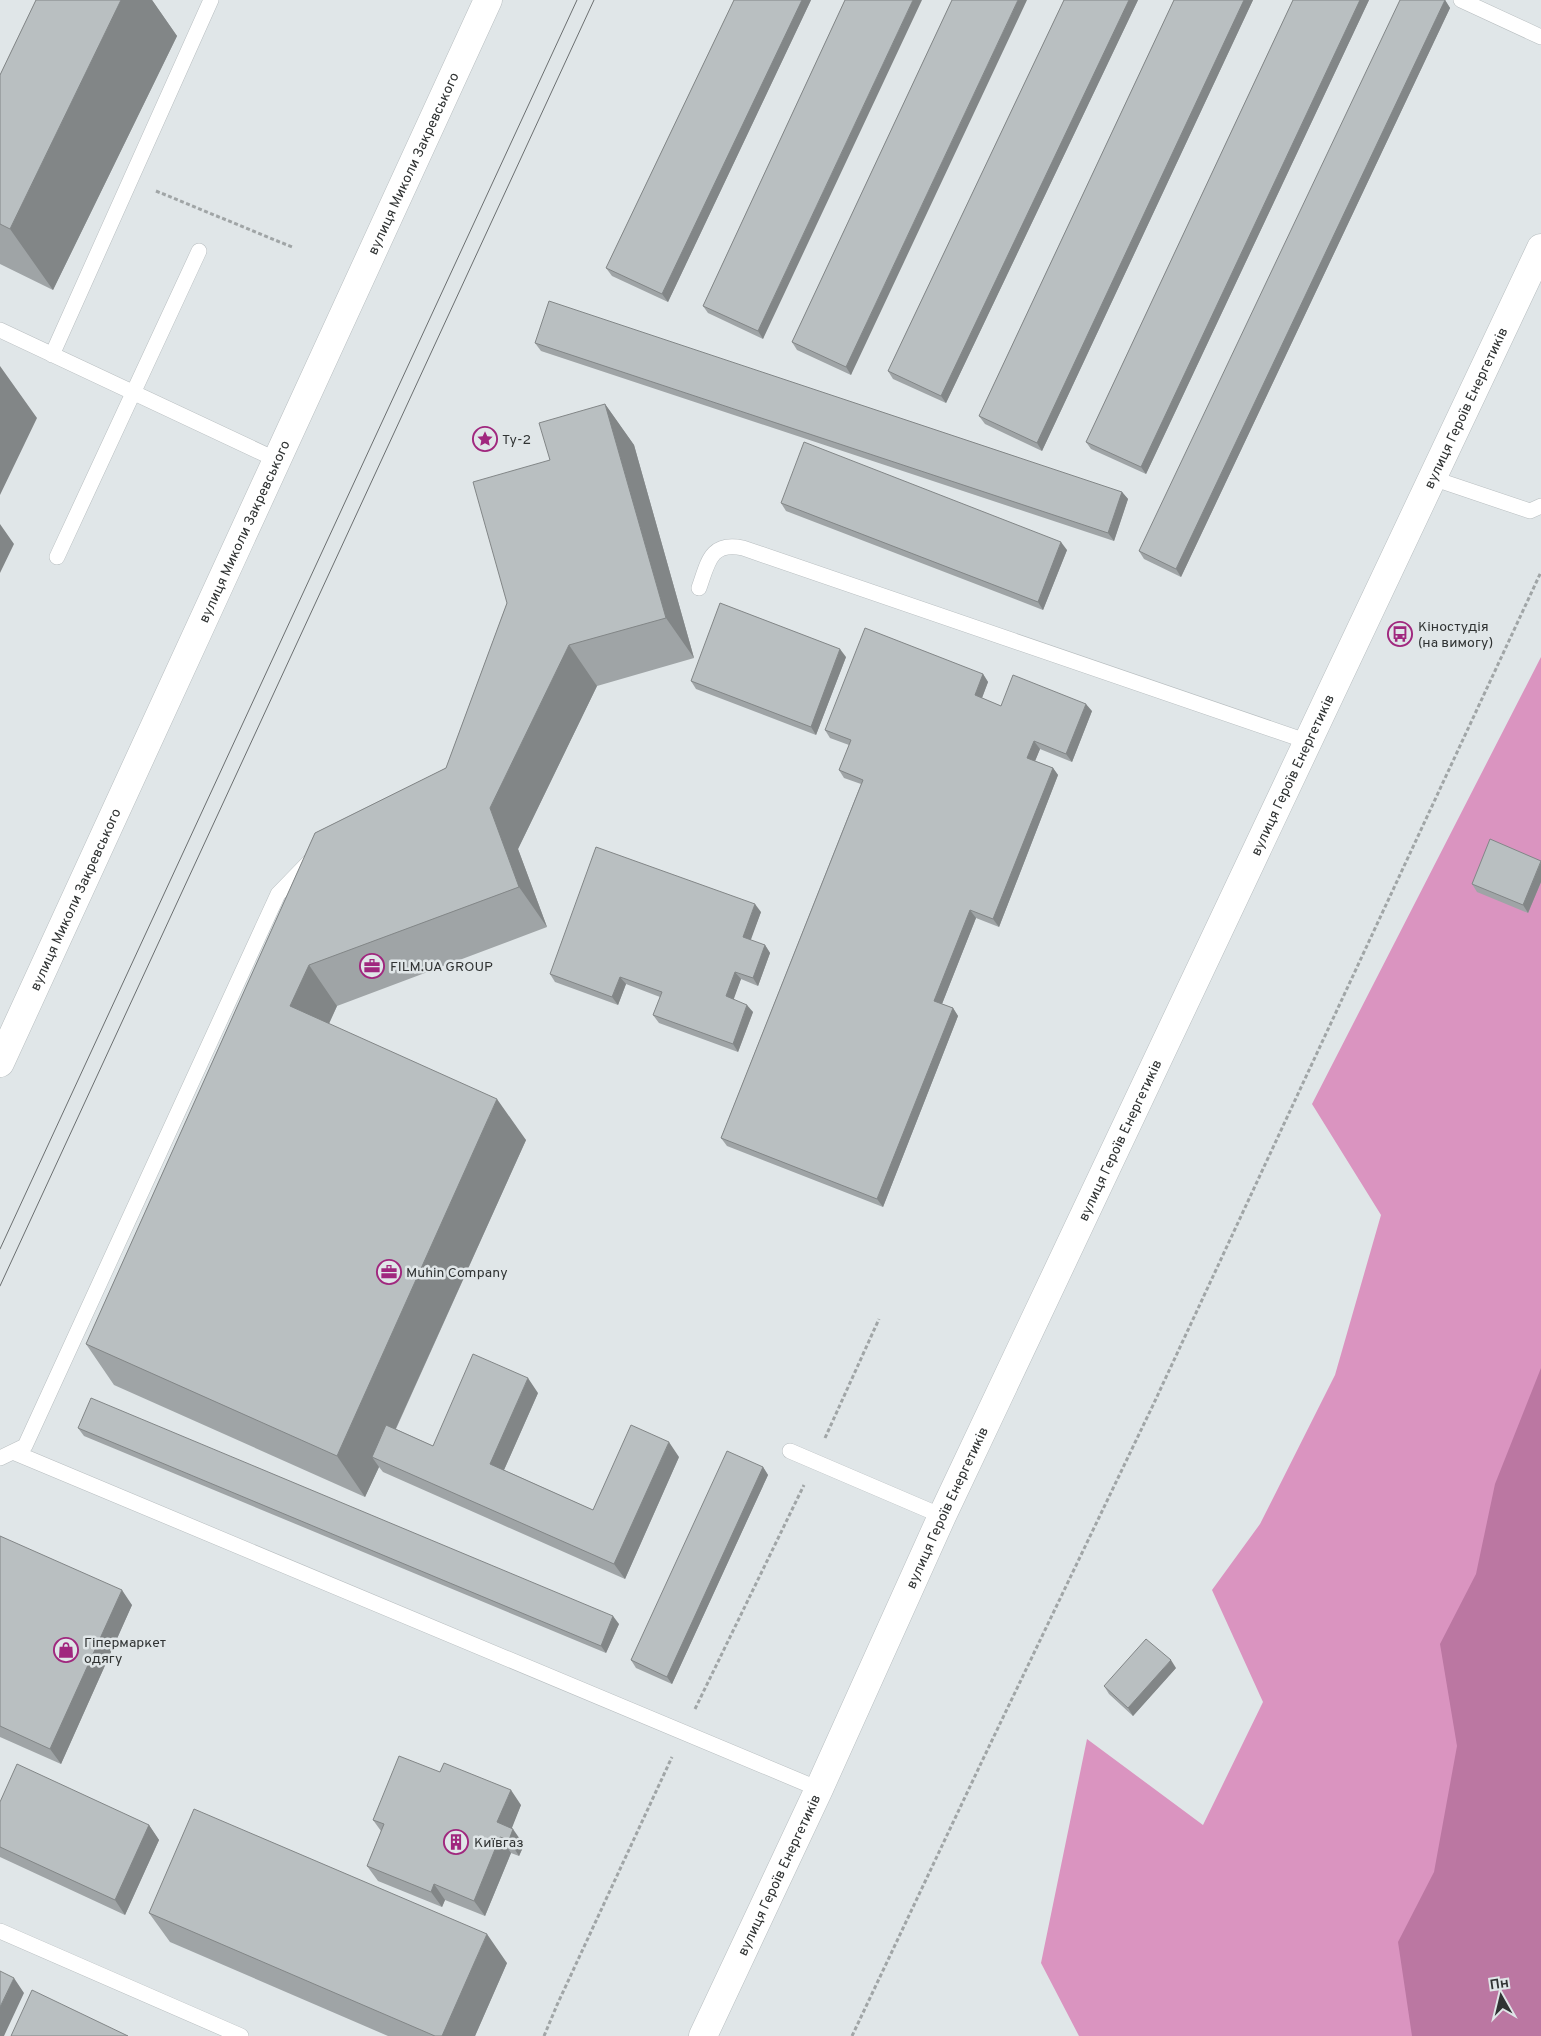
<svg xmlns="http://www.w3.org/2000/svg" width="1541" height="2036" font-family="Overpass,sans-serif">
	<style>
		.forest { fill: #da94c0 }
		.water { fill: #bb77a2 }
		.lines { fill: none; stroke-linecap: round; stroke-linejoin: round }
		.service-casing { stroke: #b8bec0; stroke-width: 16 }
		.tertiary-casing { stroke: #b8bec0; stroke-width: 29 }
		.path { stroke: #a0a5a6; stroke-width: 3; stroke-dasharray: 4 2.5; stroke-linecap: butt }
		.service { stroke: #fff; stroke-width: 15 }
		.tertiary { stroke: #fff; stroke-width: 28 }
		.tram { stroke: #6b6f70; stroke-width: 1 }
		.wall { fill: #9fa4a6 }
		.shaded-wall { fill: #828687 }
		.building { fill: #b9bfc1; stroke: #828687 }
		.labels { text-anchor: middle; stroke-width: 5; stroke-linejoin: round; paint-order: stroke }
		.street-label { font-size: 14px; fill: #303333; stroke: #e0e6e8 }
		.poi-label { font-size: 14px; fill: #303333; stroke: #e0e6e8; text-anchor: start }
	</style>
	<rect width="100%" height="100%" fill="#e0e6e8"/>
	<path class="forest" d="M1541 657V2036H1079L1041 1963 1087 1739 1203 1825 1263 1702 1212 1590 1260 1524 1335 1375 1381 1215 1312 1104Z"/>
	<path class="water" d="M1541 1368V2036H1412L1398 1942 1434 1872 1457 1746 1440 1644 1476 1574 1495 1484Z"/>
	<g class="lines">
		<defs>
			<path id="service" d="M1461 0 1541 37
				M0 330 277 460
				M52 355 211 0
				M1432 478 1530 511 1541 506
				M57 557 199 251
				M699 588C708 563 710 541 743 548L1309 742
				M790 1451 942 1516
				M13 1452 819 1789
				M0 1458 25 1446 278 894 312 859
				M0 1931 241 2036"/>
			<g id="tertiary">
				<path id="s1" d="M0 1063 488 0"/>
				<path id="s2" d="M703 2036 819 1789 942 1516 1541 248"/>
			</g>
		</defs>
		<use href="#service" class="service-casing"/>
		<use href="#tertiary" class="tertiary-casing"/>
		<path class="path" d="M156 191 292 247
			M825 1438 879 1319
			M695 1709 804 1485
			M544 2036 557 2005 672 1757
			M852 2036 984 1757 1154 1403 1541 572"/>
		<use href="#service" class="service"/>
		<use href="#tertiary" class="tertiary"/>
		<path class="tram" d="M0 1249 577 0
			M0 1286 594 0"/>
	</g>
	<path class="wall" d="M36 0H152L177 36 53 290 0 264V75Z
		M734 0H811L668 302 612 276 606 268Z
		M845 0 763 339 708 313 703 306Z
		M952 0 851 375 797 350 792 342Z
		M1064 0H1138L946 403 893 379 888 371Z
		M1174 0H1253L1042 451 985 424 979 416Z
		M1293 0H1369L1146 474 1091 449 1086 442Z
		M1445 0 1450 8 1181 577 1144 559 1139 551Z
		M535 343 1122 492 1128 499 1114 541 541 351Z
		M605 404 634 445 694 658 597 686 518 849 547 927 337 1006 329 1024 526 1140 396 1429 433 1446 538 1393 504 1470 593 1510 679 1457 625 1579 383 1472 379 1467 365 1497 114 1385 86 1344 315 833 446 768 507 603 550 460Z
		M781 503 1067 550 1043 610 786 511Z
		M846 657 816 735 696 689 691 681Z
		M983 674 988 682 982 698 1001 706 1092 711 1072 762 1040 749 1035 761 1053 768 1058 775 999 927 976 918 942 1004 953 1008 958 1016 883 1207 727 1146 721 1138 861 784 844 778 839 770 849 745 830 738 825 730Z
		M1541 861V882L1528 913 1477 892 1472 884Z
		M761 912 750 940 765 945 770 953 758 986 741 979 733 999 753 1012 738 1052 659 1023 653 1015 660 997 626 984 618 1005 555 982 550 974Z
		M78 1428 619 1624 606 1653 84 1436Z
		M763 1467 768 1475 672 1684 636 1668 631 1660Z
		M0 1536 132 1605 61 1764 0 1737Z
		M1176 1668 1133 1716 1109 1694 1104 1686Z
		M0 1802 149 1825 159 1840 125 1915 0 1857Z
		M521 1805 511 1828 524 1845 519 1856 511 1853 485 1916 445 1900 442 1907 378 1881 367 1866 381 1831 373 1820Z
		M149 1913 507 1963 475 2036H388L170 1942Z"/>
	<path class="shaded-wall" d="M121 0H152L177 36 53 290 10 229Z
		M802 0H811L668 302 662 294Z
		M913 0H922L763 339 758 331Z
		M1018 0H1027L851 375 846 367Z
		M1129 0H1138L946 403 941 396Z
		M1244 0H1253L1042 451 1037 443Z
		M1360 0H1369L1146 474 1141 467Z
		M1445 0 1450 8 1181 577 1176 569Z
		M0 366 37 418 0 495Z
		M605 404 634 445 694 658 666 618Z
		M1122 492 1128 499 1114 541 1108 533Z
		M0 524 14 544 0 573Z
		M1061 542 1067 550 1043 610 1038 602Z
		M569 645 597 686 518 849 547 927 519 887 490 808Z
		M840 649 846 657 816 735 811 727Z
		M983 674 988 682 980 703 975 695Z
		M1086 704 1092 711 1072 762 1066 754Z
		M1034 741 1040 749 1033 766 1027 758Z
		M1053 768 1058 775 999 927 993 919Z
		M1541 862V882L1528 913 1523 905Z
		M755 904 761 912 749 945 743 937Z
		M970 910 976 918 940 1009 934 1001Z
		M765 945 770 953 758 986 753 978Z
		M309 965 337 1006 318 1047 290 1006Z
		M735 972 741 979 732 1004 726 996Z
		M620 977 626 984 618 1005 612 997Z
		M747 1005 753 1012 738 1052 733 1044Z
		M953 1008 958 1016 883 1207 877 1199Z
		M497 1099 526 1140 381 1461 372 1457 379 1467 365 1497 337 1456Z
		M528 1378 538 1393 500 1479 490 1464Z
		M669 1442 679 1457 625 1579 614 1564Z
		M763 1467 768 1475 672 1684 667 1677Z
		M122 1590 132 1605 61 1764 50 1749Z
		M613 1616 619 1624 606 1653 601 1646Z
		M1171 1660 1176 1668 1133 1716 1128 1708Z
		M511 1790 521 1805 508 1838 497 1822Z
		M149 1825 159 1840 125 1915 115 1900Z
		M513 1829 524 1845 519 1856 509 1840Z
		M500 1837 511 1853 485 1916 474 1901Z
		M434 1884 445 1900 442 1907 431 1892Z
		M487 1934 507 1963 475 2036H442Z
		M14 1978 24 1993 4 2036H0V2007Z"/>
	<path class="building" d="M36 0H121L10 229 0 224V75Z
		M734 0H802L662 294 606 268Z
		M845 0H913L758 331 703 306Z
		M952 0H1018L846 367 792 342Z
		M1064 0H1129L941 396 888 371Z
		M1174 0H1244L1037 443 979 416Z
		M1293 0H1360L1141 467 1086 442Z
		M1400 0H1445L1176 569 1139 551Z
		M549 301 1122 492 1108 533 535 343Z
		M605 404 666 618 569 645 490 808 519 887 309 965 290 1006 497 1099 337 1456 86 1344 315 833 446 768 507 603 473 482 550 460 539 423Z
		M804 442 1061 542 1038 602 781 503Z
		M720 603 840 649 811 727 691 681Z
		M865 628 983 674 975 695 1001 706 1013 675 1086 704 1066 754 1034 741 1027 758 1053 768 993 919 970 910 934 1001 953 1008 877 1199 721 1138 863 780 839 770 851 740 825 730Z
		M1490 839 1541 861 1523 905 1472 884Z
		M596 847 755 904 743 937 765 945 753 978 735 972 726 996 747 1005 733 1044 653 1015 662 992 620 977 612 997 550 974Z
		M473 1354 528 1378 490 1464 593 1510 631 1425 669 1442 614 1564 372 1457 386 1425 433 1446Z
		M91 1398 613 1616 601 1646 78 1428Z
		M727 1451 763 1467 667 1677 631 1660Z
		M0 1536 122 1590 50 1749 0 1726Z
		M1146 1639 1171 1660 1128 1708 1104 1686Z
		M399 1756 440 1772 444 1763 511 1790 497 1822 513 1829 509 1840 500 1837 474 1901 434 1884 431 1892 367 1866 384 1824 373 1820Z
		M17 1764 149 1825 115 1900 0 1847V1802Z
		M194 1809 487 1934 442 2036H435L149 1913Z
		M0 1971 14 1978 0 2007Z
		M32 1990 128 2036H11Z"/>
	<defs>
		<symbol id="sight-ring" viewBox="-11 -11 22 22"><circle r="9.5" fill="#e0e6e8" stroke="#a0277e" stroke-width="1.5"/><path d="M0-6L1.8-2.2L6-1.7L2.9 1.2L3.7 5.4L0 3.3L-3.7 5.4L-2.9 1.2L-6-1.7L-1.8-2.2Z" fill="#a0277e"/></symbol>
		<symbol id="bus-ring" viewBox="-11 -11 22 22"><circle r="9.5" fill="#e0e6e8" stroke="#a0277e" stroke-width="1.5"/><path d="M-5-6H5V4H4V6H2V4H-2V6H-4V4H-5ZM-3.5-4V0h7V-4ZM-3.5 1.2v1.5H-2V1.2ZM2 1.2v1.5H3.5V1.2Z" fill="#a0277e"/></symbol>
		<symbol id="office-ring" viewBox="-11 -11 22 22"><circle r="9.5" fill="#e0e6e8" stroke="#a0277e" stroke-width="1.5"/><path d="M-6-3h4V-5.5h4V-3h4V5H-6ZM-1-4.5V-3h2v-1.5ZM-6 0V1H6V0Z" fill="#a0277e"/></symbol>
		<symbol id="shop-ring" viewBox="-11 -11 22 22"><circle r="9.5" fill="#e0e6e8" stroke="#a0277e" stroke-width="1.5"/><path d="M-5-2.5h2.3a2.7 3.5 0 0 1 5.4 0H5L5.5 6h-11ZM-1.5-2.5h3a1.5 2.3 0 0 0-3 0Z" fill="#a0277e"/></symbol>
		<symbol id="building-ring" viewBox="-11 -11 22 22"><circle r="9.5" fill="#e0e6e8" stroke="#a0277e" stroke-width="1.5"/><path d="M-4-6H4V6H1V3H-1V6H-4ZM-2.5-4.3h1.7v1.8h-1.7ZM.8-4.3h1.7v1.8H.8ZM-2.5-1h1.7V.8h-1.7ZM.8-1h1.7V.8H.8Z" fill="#a0277e"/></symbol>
	</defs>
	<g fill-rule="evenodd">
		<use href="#sight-ring" x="471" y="425" width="28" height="28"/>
		<use href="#bus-ring" x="1386" y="620" width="28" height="28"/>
		<use href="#office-ring" x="358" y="952" width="28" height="28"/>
		<use href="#office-ring" x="375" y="1258" width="28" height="28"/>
		<use href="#shop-ring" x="52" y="1636" width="28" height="28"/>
		<use href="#building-ring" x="442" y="1828" width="28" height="28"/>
	</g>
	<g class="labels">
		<g class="street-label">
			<text dy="5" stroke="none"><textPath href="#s1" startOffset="990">вулиця Миколи Закревського</textPath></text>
			<text dy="5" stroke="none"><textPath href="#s2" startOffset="1798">вулиця Героїв Енергетиків</textPath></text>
			<text dy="5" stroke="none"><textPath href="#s1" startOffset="585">вулиця Миколи Закревського</textPath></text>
			<text dy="5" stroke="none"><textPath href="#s2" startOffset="1392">вулиця Героїв Енергетиків</textPath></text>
			<text dy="5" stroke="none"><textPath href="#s1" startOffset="180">вулиця Миколи Закревського</textPath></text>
			<text dy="5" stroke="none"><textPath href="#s2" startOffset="988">вулиця Героїв Енергетиків</textPath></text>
			<text dy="5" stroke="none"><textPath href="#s2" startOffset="582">вулиця Героїв Енергетиків</textPath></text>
			<text dy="5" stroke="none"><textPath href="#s2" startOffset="178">вулиця Героїв Енергетиків</textPath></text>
		</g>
		<g class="poi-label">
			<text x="502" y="444">Ту-2</text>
			<text x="1418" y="631">Кіностудія<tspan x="1418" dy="16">(на вимогу)</tspan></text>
			<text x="390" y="971">FILM.UA GROUP</text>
			<text x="406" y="1277">Muhin Company</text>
			<text x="84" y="1647">Гіпермаркет<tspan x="84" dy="16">одягу</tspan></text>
			<text x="474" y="1847">Київгаз</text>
		</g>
	</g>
	<g transform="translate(1501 1996) rotate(352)" stroke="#e0e6e8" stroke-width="4" paint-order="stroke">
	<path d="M0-4L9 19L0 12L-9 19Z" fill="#303333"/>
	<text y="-8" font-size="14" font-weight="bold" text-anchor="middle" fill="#303333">Пн</text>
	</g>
</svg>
